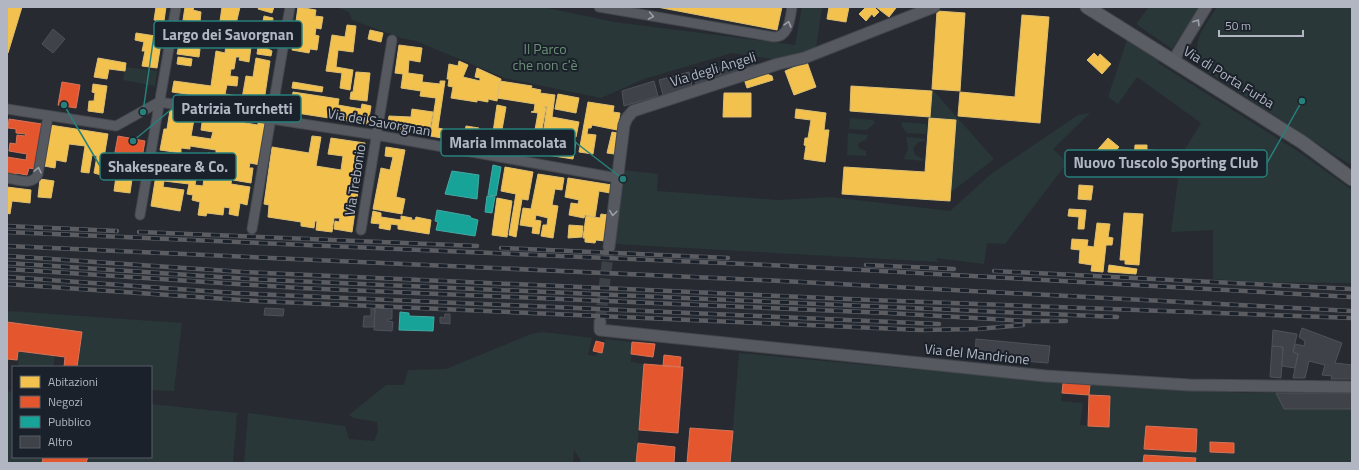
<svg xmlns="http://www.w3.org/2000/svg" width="1359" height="470" font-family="'Titillium Web',sans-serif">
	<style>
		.green { fill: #293739; fill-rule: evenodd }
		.homes { fill: #f2c14e; stroke: #debe71 }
		.shops { fill: #e4572e; stroke: #d5745a }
		.public { fill: #17a398; stroke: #45a9a5 }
		.building { fill: #3f4248; stroke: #4e5259 }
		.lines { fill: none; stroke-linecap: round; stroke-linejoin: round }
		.tertiary-tunnel { stroke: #3c4047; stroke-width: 11; stroke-dasharray: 11 5.5; stroke-linecap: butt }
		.minor-casing { stroke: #44474c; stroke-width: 11 }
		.tertiary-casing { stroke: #44474c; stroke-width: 13 }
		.secondary-casing { stroke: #44474c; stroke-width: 15 }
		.minor { stroke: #565960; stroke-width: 9 }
		.tertiary { stroke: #565960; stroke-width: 11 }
		.secondary { stroke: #5b5e64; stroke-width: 13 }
		.rail-casing { stroke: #5b5d63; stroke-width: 4.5 }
		.rail { stroke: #1b212a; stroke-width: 3; stroke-dasharray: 9; stroke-linecap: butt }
		.oneway { stroke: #9a9faa }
		.labels { text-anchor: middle; stroke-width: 4; stroke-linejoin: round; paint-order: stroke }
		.park-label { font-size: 14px; fill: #6b9076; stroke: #1b212a }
		.street-label { font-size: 14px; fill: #b1b6c2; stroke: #1b212a }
		.leader { fill: none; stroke: #27807b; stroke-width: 1.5 }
		.callout-dot { fill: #27807b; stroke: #1b212a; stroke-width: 1.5 }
		.callout { fill: #1b212a; stroke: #27807b; stroke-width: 1.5 }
		.callout-label { font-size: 15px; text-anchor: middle; font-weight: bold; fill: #b1b6c2 }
	</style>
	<rect width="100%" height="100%" fill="#272b31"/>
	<path class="green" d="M335 7H543L614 22 795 45 802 7H822L816 49 773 59 732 53 644 79 601 98 505 78 416 41 401 38 352 20 349 12Z
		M1149 7H1199L1172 49 1136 24Z
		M1217 7H1352V165L1338 157 1205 70C1188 43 1202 31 1217 7Z
		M1127 40 1160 59 1158 63 1302 154 1352 190V283L1255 282 1213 279V230L1171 232 1181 156 1201 123 1137 77 1118 104 1108 97Z
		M125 67 157 71 155 86 123 80Z
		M932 89 994 159 950 193 955 120 930 118Z
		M1090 113 1053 149 1067 163 1005 244 987 243 984 264 936 258 939 262 614 244 623 170 658 174 657 191 778 200 831 197 950 211 991 174 1078 115Z
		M850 118 873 120 875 123 867 130 849 129Z
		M903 122 927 124 926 134 907 133 901 125Z
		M848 133 868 135 866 140 860 142 858 145 860 149 866 151V156L847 155Z
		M906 137 925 139V141L918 142 913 149 915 155 923 159V161L904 159 908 149Z
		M10 311 182 323 174 391 151 390V367H77L82 332 7 322V313Z
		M543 332 592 338 588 355 595 356 598 352 602 353 605 339 632 342 631 362 644 364 636 463H580V459L574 450 573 463H244L248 413 345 426 349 439 374 441 378 431 377 422 353 418 349 415 386 385H404L408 370 446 369 531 334Z
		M18 351 55 356 53 367 28 365V367H19L17 360Z
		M739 353 1063 383 1061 401 1083 403 1080 425 1109 427 1110 396 1089 395 1090 384 1244 393H1276L1285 409H1352V463H1195V458L1144 455 1143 463H730ZM1146 426 1197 429 1196 452 1144 448ZM1210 442 1234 443V453L1210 452Z
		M7 391 13 392V457H43L42 463H7Z
		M151 404 237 413 233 463H86L88 457H151Z"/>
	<path class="homes" d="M7 7H22L8 53H7Z
		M156 7H166L164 21 154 20Z
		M185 7H194L193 10 201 12 200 22 183 20Z
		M222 7H240L236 24 220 21Z
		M259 7H274L272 13 258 9Z
		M298 7 316 10 315 16 323 17 321 29 316 28 315 35 319 36 317 50 310 49 309 53 292 50Z
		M657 7H782L777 30Z
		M829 7H849L846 22 827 19Z
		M866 7H874L879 12 874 17 872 14 866 21 859 14Z
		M876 7H895L896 8 889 17Z
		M937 11 965 13 960 91 932 89Z
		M1022 15 1049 17 1040 123 958 116 960 92 1015 97Z
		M264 16 273 18 272 29 262 28Z
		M347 25 356 26 353 52 338 50 336 67 353 70 350 90 340 88 342 73 326 71 332 35 345 37Z
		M370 30 383 33 381 42 368 39Z
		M136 33 162 37 157 68 142 66 145 51H142L144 42 135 40Z
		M226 44 251 47 249 62 239 60 240 57H236L234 69H231L230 76 238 77 237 86 227 85 225 94 237 96 236 101 172 92 174 81 211 86 216 51 225 53Z
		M179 45 200 49 199 57 177 54Z
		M399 45 422 48 420 62 409 60 408 73 423 75 422 82 440 84V81H445L438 128 443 129 442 138 430 136 436 98 420 96 421 91 401 88 403 74 395 73Z
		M258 47 266 48 272 51 271 56 257 54Z
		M1094 53 1098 57 1100 54 1111 64 1102 74 1087 60Z
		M178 57 192 59 191 66 177 64Z
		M98 58 126 63 125 71 109 69 107 79 94 77Z
		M256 58 270 61 263 108 241 104 246 76 253 77Z
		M459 61 468 65 463 77 480 81V78L475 77 477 68 501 79 497 101 488 99V102L477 100V102L451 98 453 87 448 86 449 79H447L449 64 458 66Z
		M807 62 816 87 794 95 785 71Z
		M356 72 370 73 367 101 350 99 351 92H353Z
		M764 73 772 76 773 80 747 88 744 79Z
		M500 81 532 86 531 88 541 90 540 93 555 95 552 117 579 122 576 137 549 133V135L543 134 547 107 543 106 546 108 540 140H543L540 154 531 152 538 113 531 112 534 111 535 104 497 98Z
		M293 82 323 87 322 92 292 88Z
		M93 84 107 86 103 113 88 111 89 101H94L95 93 92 92Z
		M851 86 932 91 930 117 850 111Z
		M293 92 339 99 338 105 361 109 362 104 371 106 368 124 290 112Z
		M724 93H751V117H723Z
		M558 94 579 98 576 113 555 109Z
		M588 102 614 106 613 112 620 113 617 130 592 125 591 128H588L587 134 596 135 593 154 579 152Z
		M497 105 506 107 499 147 491 146Z
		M412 109 433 112 429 134 387 128 389 116 411 117Z
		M796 109 826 113 824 130H829L825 162 804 159 806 146 804 145 805 138H808L811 120 795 118Z
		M170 110 195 114 191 136 211 139 213 132 201 130 203 116 258 125V123L267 124 260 165 250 163 249 168H253L251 183 233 180 235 168H233L231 184 250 187 247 205 240 203 238 216 229 214 230 208 224 207 223 215 207 213 206 216 198 215 200 202 192 200 193 195 187 194 189 184 164 181 163 187 184 190 180 211 151 206 156 175 159 176 161 165 174 167 175 162 159 160V155L187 159 186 167H181L180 172 184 173 183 177 196 179 195 185 203 186 204 178 196 176 197 170H194L195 161 198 162V158L207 159 208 153 216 155V150L190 146V149L181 148V153L160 150 164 129H167Z
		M929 118 956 120 950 201 842 194 844 167 925 172Z
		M50 125 108 134 101 175 94 173 97 156 92 155 89 173 81 172 85 146 69 144 66 162 56 160 55 168 44 166Z
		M466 126 479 128 476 144H463Z
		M612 132 617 133 614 154 607 153Z
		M312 136 321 137 316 166 341 170 343 156 328 154 331 138 365 143 352 232 334 229 335 221 339 222 340 218H334L332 232 316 230 317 221H315L314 228 301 226V222L268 217 269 205 264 204 272 147 309 153Z
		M550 138 576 142 573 159 547 155Z
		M1108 138 1119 147 1096 174 1085 164Z
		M1135 145H1147V150L1164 151 1163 163 1134 160Z
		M386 147 405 150 396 197 405 199 402 214 373 209 381 168 390 170 393 157 385 156Z
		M505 167 533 172 528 200 522 199 516 237 509 235 516 194 501 191Z
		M117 169 133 172 130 193 114 191Z
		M538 174 564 178 562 190 555 189 552 205 558 206 553 238 541 236 543 225H547L548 218 536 215 535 220 541 221 539 234 532 233 533 227 520 225 523 208 531 209Z
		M568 178 612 185 610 193 599 191 595 217 585 215 584 218 569 215 571 203 578 204 579 200 565 197Z
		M40 179 54 181 51 198 38 197Z
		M1079 185 1093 186 1091 200 1078 199Z
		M7 187 31 190 30 203 12 201 10 214 7 213Z
		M497 198 512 201 507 237 492 235Z
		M1069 209 1086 210 1084 229H1078L1079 217 1068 216Z
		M373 211 381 213V217L401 220V216L412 218 411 220H415L416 217 431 220 429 234 398 229V225L391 224 390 230 379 228 380 224 371 223Z
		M1124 213 1143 214 1139 265 1125 264V260H1120Z
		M601 214 608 215 605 241 596 240 595 243 585 242V238H583L586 216 600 218Z
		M1097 223 1110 224 1108 237 1113 238 1112 245H1106L1103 272 1091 271 1092 265 1079 263 1080 250 1071 249 1072 239 1088 240 1087 246 1094 247Z
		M569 225 583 226 582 237 568 238Z
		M1109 265 1137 269 1136 274 1108 272Z"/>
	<path class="shops" d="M62 82 80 85 76 108 58 105Z
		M9 119 42 124 35 169 29 168 27 175 16 173V176L7 175V157L26 160 27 154 9 151 10 143 16 144 17 135 25 136 26 134 16 133V129L8 128Z
		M118 136 145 141 141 163 133 162 134 155 115 152Z
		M7 322 82 332 77 367H64L65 357 18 351 17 360 7 359Z
		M596 341 604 343 602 353 593 351Z
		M632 342 655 344 653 357 631 354Z
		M664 355 681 357 680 367 663 366Z
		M644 364 683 367 678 433 639 430Z
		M1063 383 1090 384 1089 395 1062 393Z
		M1089 395 1110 396 1109 427 1088 426Z
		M1146 426 1197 429 1196 452 1144 449Z
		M690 428 733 431 730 463H687Z
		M1210 442 1234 443V453L1210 452Z
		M638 443 675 447 674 463H636Z
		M1144 455 1196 458 1195 463H1143Z
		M43 457H88L86 463H42Z"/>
	<path class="public" d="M493 165 501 167 496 196 488 195Z
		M452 171 479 175 477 199 445 194Z
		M487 196 495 197 492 213 485 212Z
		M437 210 470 216 471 218 478 220 475 236 436 230 438 222 435 221Z
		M400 312 409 313V316L434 317 433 331 399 330Z"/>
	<path class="building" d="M53 29 65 39 53 53 42 44Z
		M752 59 755 67 721 76 719 68Z
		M718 69 720 77 696 84 694 75Z
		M689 72 692 87 663 95 659 80Z
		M654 81 658 96 624 106 622 91Z
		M371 307H375L374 327H363L364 316H371Z
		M375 307H392V319H388V321L393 322 392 331 374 330Z
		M265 308 284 309 283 316 264 315Z
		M445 314H450V324L440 323V317L444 318Z
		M1302 328 1342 343 1335 363 1352 365 1351 379H1331L1332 376 1322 375 1325 365 1309 361 1305 378H1293L1298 354 1293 352 1295 344 1304 346 1305 341 1299 337Z
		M1273 330 1297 334 1293 352 1298 354 1295 368 1282 366 1283 347 1272 346Z
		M976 339 1050 346 1048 363 975 357Z
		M1272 346 1283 347 1281 378 1270 377Z
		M1276 393H1352V409H1284Z"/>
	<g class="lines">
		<path class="tertiary-tunnel" d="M600 322 609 247"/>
		<defs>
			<path id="minor" d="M599 7 774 37C789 37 790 19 792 7
				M159 102 376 135 617 178
				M7 109 116 126 159 102
				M7 178C18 180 33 186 38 174L48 116
				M140 215 176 7
				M252 229 290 7
				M361 230 392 40"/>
			<path id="tertiary" d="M1173 61 1206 7
				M609 247 624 125 627 118 633 111 778 64 804 58 934 7
				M600 322V330L1046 376 1189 385 1352 387"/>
			<path id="secondary" d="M1087 7 1302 142 1352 179"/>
		</defs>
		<use href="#minor" class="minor-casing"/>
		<use href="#tertiary" class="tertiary-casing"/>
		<use href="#secondary" class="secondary-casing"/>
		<use href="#minor" class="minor"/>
		<use href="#tertiary" class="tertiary"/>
		<use href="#secondary" class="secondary"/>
		<defs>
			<path id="rail" d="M7 226 117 231
				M7 232 790 266 1352 297
				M139 232 477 246
				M7 246 782 281 1352 311
				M501 248 728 258
				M7 256 243 272 871 300 1352 318
				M7 263 250 279 1117 317
				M866 265 954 269
				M7 269 299 288 888 313 1025 321H1066
				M994 271 1352 289
				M7 277 234 293 939 324
				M7 284 257 301 921 330 977 329 1023 325"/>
		</defs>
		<use href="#rail" class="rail-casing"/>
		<use href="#rail" class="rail"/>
	</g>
	<defs><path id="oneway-chevron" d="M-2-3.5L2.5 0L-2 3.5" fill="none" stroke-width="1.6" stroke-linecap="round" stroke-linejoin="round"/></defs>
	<g class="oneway">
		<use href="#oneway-chevron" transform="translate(651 16) rotate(10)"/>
		<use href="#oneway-chevron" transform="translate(1197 22) rotate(-58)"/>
		<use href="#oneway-chevron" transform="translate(788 24) rotate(-74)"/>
		<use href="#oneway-chevron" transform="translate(38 170) rotate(-77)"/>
		<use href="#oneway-chevron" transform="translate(613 213) rotate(97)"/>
	</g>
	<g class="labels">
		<g class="park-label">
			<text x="545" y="54">Il Parco<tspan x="545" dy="16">che non c'è</tspan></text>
		</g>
		<g class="street-label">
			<text transform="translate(713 69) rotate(-17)" y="5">Via degli Angeli</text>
			<text transform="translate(1229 77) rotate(32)" y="5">Via di Porta Furba</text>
			<text transform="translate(379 122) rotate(10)" y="5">Via dei Savorgnan</text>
			<text transform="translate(355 180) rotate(-81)" y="5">Via Trebonio</text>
			<text transform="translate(977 354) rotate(6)" y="5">Via del Mandrione</text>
		</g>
	</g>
	<path class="leader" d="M143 112L154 35M133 141L173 108M623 179L575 142M1302 101L1267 163M64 105L100 166"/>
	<g class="callout-dot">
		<circle cx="143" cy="112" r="4"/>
		<circle cx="133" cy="141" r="4"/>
		<circle cx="623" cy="179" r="4"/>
		<circle cx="1302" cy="101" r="4"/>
		<circle cx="64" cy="105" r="4"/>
	</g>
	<g class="callout">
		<rect x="154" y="21" width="148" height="27" rx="4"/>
		<rect x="173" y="95" width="128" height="27" rx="4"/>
		<rect x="441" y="129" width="134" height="27" rx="4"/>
		<rect x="1065" y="150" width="202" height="27" rx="4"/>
		<rect x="100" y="153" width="136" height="27" rx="4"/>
	</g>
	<g class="callout-label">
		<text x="228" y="40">Largo dei Savorgnan</text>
		<text x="237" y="114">Patrizia Turchetti</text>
		<text x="508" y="148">Maria Immacolata</text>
		<text x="1166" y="168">Nuovo Tuscolo Sporting Club</text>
		<text x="168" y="172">Shakespeare &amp; Co.</text>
	</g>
	<rect width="1359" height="470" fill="none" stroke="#b1b6c2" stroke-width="16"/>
	<rect x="12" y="366" width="140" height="92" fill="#1b212a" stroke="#575d67"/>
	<rect x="20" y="376" width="20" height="12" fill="#f2c14e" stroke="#575d67"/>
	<text x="48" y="386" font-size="12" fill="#b1b6c2">Abitazioni</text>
	<rect x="20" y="396" width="20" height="12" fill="#e4572e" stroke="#575d67"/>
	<text x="48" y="406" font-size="12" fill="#b1b6c2">Negozi</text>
	<rect x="20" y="416" width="20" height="12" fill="#17a398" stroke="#575d67"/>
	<text x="48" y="426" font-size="12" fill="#b1b6c2">Pubblico</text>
	<rect x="20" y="436" width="20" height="12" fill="#3f4248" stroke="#575d67"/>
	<text x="48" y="446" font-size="12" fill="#b1b6c2">Altro</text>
	<path d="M1219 30v6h84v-6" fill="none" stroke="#b1b6c2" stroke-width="2"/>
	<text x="1225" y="30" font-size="12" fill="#b1b6c2" stroke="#1b212a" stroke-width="3" paint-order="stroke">50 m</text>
</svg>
